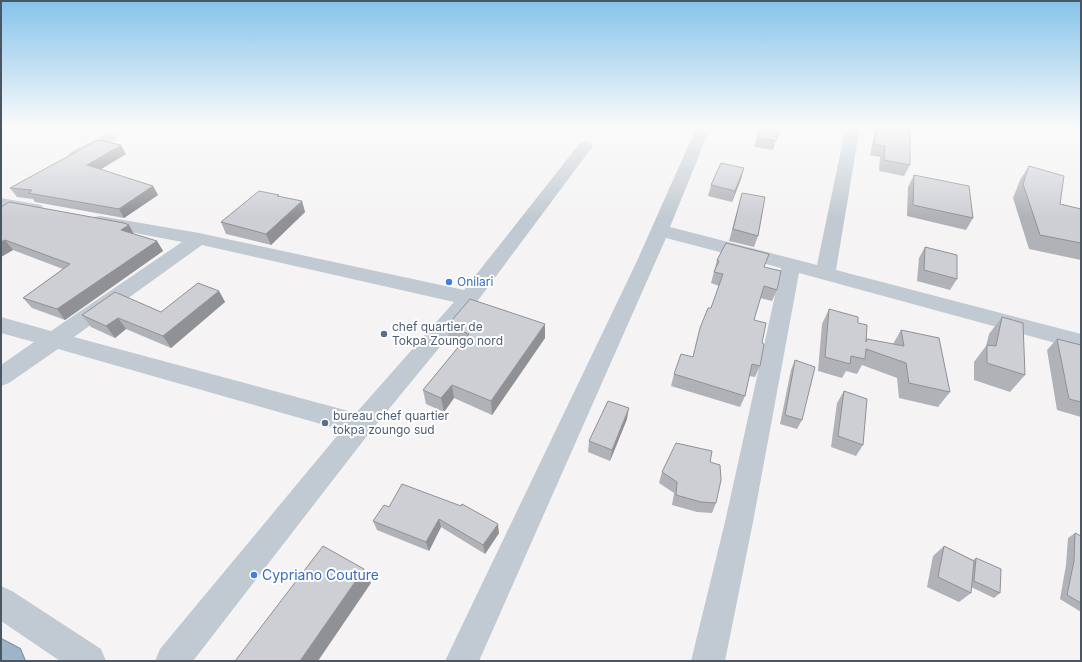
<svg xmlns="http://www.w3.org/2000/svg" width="1082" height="662" font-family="Inter,sans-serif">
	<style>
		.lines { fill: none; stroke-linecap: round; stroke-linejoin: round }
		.trunk-casing { stroke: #7690ad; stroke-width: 2 }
		.minor { fill: #c1cad2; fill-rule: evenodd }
		.trunk { fill: #9fb4c9; fill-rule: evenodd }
		.wall { fill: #b0b2b7 }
		.shaded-wall { fill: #909195 }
		.building { fill: #cdcfd5; stroke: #909195 }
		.shop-dot { fill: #3f7fe0; stroke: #fff; stroke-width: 1.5 }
		.service-dot { fill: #5c6f8a; stroke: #fff; stroke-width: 1.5 }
		.labels { text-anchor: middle; stroke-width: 4; stroke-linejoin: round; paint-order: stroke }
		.shop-label { font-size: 12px; fill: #366cbe; stroke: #fff; text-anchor: start }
		.service-label { font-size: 12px; fill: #4e5e75; stroke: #fff; text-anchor: start }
		.near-shop-label { font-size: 14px; fill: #366cbe; stroke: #fff; text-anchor: start }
	</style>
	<rect width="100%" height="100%" fill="#f5f3f3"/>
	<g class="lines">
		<defs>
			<path id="trunk" d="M1 639 20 649 25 661H1Z"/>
		</defs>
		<use href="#trunk" class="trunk-casing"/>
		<path class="minor" d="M697 126H711L670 227 817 265 846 126H860L836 270 1081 334V350L799 273 753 522 725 661H691L725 522 781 268 666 238 479 661H445L637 261Z
			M109 133 114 135 117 138 114 141 82 158H70L68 155 70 152Z
			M585 141 590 143 593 146 476 303 370 432 193 661H155L160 649 342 430 58 349 9 383 1 386V365L34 342 1 333V317L51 331 182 242 94 225 91 221 94 217 100 216 199 233 464 290 580 143ZM202 245 454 302 356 413 74 337Z
			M1 198 41 205 44 209 41 213 35 214 1 208Z
			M1 586 12 591 101 649 106 661H60L1 621Z"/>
		<use href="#trunk" class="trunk"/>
	</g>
	<path class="wall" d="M760 126H780L773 150 754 147Z
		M876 126H910V165L904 176 879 171 880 157 870 155Z
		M126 154 101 169 153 186 158 195 124 218 35 202 33 199 17 197 10 188Z
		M1029 166 1060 204 1081 209V260L1029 249 1013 198 1020 180Z
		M744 168 741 179 732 202 708 196 711 185Z
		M914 175 973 218 966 230 907 216 908 187Z
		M742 193 758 236 754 247 729 241Z
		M279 195V196L302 201 305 212 271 245 226 234 221 222Z
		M1 207 134 234 157 241 163 251 65 320 32 308 23 298 63 269 13 250 1 257Z
		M925 247 957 279 950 290 917 281 919 258Z
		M717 260 764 267 777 290 772 301 760 298 754 320 762 343 760 366 755 377 749 376 745 396 740 407 671 386 674 374 693 357 700 328 711 308 719 286 711 283Z
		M219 291 225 302 171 348 126 329 115 338 91 327 82 315 161 312Z
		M829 309 858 323 866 340 893 344 901 330 950 392 938 407 899 398 897 378 862 365 857 374 846 371 842 378 818 371 822 324Z
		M1002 317 1025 375 1010 392 974 380V362L986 346 989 334Z
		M447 326 545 338 492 415 454 398 444 412 426 404 423 390 461 344 449 339Z
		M1057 339 1081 345V417L1057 410 1047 350Z
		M795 360 802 420 797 429 780 424 791 370Z
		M844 391 863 445 856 456 831 447 837 403Z
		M627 419 610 461 588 452 589 441Z
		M710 462 716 503 712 513 697 512 672 505 674 493 659 483 662 472Z
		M389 507 499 533 485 554 441 527 429 551 377 530 373 521Z
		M1075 533 1081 536V612L1060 599 1066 565 1068 538Z
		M944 546 973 560 976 558 1000 593 994 598 971 587V593L959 602 927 587 933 556Z"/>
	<path class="shaded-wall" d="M121 145 126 154 93 174 87 165Z
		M744 168 741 179 732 202 735 191Z
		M153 186 158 195 124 218 119 209Z
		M302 201 305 212 271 245 266 234Z
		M129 225 135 236 121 230Z
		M5 240 13 250 1 257V242Z
		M157 241 163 251 65 320 57 309Z
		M219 291 225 302 171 348 163 336Z
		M118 318 126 329 115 338 106 326Z
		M545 324V338L492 415 491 401Z
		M452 385 454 398 444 412 441 398Z
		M629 408 627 419 610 461 612 450Z
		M439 519 441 527 429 551 426 542Z
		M498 524 499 533 485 554 483 545Z
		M364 569 371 583 318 661H300Z"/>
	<path class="building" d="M760 126H780L776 141 757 137Z
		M878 126H910V165L884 160 885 146 874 144Z
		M98 140 121 145 87 165 153 186 119 209 28 193 32 190 10 188Z
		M721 163 744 168 735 191 711 185Z
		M1029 166 1064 176 1060 204 1081 209V243L1040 235 1023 184Z
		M914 175 969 186 973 218 913 205Z
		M259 191 279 195 277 196 302 201 266 234 221 222Z
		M742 193 765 197 758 236 733 229Z
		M9 202 124 223 129 225 121 230 157 241 57 309 23 298 70 264 5 240 1 242V207Z
		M726 243 769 254 764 267 781 271 777 290 764 286 754 320 766 323 762 343 764 344 760 366 752 364 745 396 674 374 681 354 693 357 700 328 708 308H711L723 274 714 272 719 261 717 260Z
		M925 247 957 255V279L924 270Z
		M198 283 219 291 163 336 118 318 106 326 82 315 115 292 161 312Z
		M470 299 545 324 491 401 452 385 441 398 423 390 469 334 447 326Z
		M829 309 858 317V323L867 325 866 342 867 339 904 346 901 330 939 338 950 392 909 383 906 363 866 349 865 359 851 356 850 364 825 357Z
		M1002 317 1023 323 1025 375 987 363V345L996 346Z
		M1057 339 1081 345V402L1069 399Z
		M795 360 815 367 802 420 785 415Z
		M844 391 867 399 863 445 838 436Z
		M608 401 629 408 612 450 589 441Z
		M676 443 712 451 710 462 720 465 721 480 716 503 701 502 676 495 677 482 662 472Z
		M402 484 461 506 462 504 498 524 483 545 439 519 426 542 373 521 384 505 389 507Z
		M1075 533 1081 536V603L1067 595 1074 561Z
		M323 546 364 569 300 661H235Z
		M944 546 974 561 971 593 938 577Z
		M976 558 1001 569 1000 593 974 581Z"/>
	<linearGradient id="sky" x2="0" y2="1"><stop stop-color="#85c3ea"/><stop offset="0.58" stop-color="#fafafa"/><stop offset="1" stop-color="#fafafa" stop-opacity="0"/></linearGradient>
	<rect width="1082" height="218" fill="url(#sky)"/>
	<g class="shop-dot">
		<circle cx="449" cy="282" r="4"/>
		<circle cx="254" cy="575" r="4"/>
	</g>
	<g class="service-dot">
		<circle cx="384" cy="334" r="4"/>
		<circle cx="325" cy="423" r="4"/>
	</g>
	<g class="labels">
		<g class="shop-label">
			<text x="457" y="286">Onilari</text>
		</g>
		<g class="service-label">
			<text x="392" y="331">chef quartier de<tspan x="392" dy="14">Tokpa Zoungo nord</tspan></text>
			<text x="333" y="420">bureau chef quartier<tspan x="333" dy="14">tokpa zoungo sud</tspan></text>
		</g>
		<g class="near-shop-label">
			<text x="262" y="580">Cypriano Couture</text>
		</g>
	</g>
	<rect width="1082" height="662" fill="none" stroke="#4a5661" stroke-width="4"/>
</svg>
